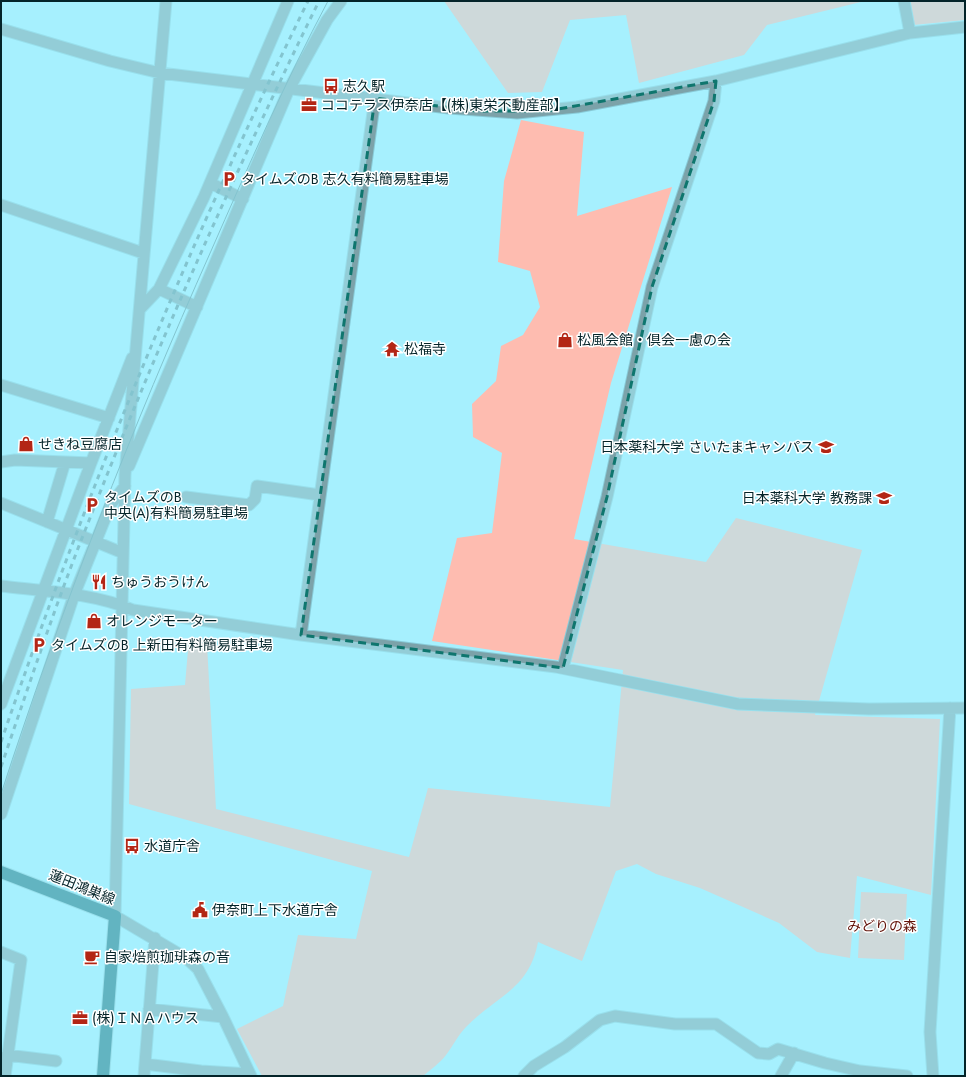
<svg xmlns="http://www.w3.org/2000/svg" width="966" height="1077" font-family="Jost,'Noto Sans JP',sans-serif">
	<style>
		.green { fill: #febcb0 }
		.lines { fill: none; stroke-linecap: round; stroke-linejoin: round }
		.minor-casing { stroke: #89cbd8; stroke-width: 13 }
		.major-casing { stroke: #89cbd8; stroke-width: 14 }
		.minor { stroke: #7ca2a9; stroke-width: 11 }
		.major { stroke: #106c79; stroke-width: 12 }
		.tram { stroke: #598f98; stroke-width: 1 }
		.rail { stroke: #598f98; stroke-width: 3; stroke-dasharray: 5 5; stroke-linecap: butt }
		.marked { fill: none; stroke: #0f766e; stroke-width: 3; stroke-dasharray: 8 5; stroke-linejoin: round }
		.labels { text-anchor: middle; stroke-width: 3; stroke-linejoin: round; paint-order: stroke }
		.poi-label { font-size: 14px; fill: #042429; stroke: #fff; text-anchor: start }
		.street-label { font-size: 14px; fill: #042429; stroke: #fff }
		.park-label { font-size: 14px; fill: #63140a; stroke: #fff }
	</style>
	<rect width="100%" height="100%" fill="#a6f0fe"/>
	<path class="green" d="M444 1H865L767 25 744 55 639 83 626 15 570 20 542 92 508 93Z
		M907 1H965V20L913 25Z
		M521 120 584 132 577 216 672 187 611 383 574 539 706 562 736 518 862 550 815 715 940 719 931 895 857 876 850 958 817 952 779 923 700 888 656 874 637 864 616 871 582 961 538 942C529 990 496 996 466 1027 458 1035 453 1046 446 1055 440 1063 431 1069 423 1076H262L237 1029 283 1006 298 935 356 939 372 871 129 804 131 689 185 685 189 638 207 644 216 809 409 857 428 788 610 807 623 670 432 641 457 538 492 533 502 453 473 437 472 404 496 381 501 346 523 335 540 307 530 271 498 262 504 181Z
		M861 892 907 894 904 960 858 958Z"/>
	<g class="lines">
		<defs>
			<path id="minor" d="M166 1 125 475 115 916 186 958 198 969 223 1017 251 1076
				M904 1 910 33
				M1 29 110 61 160 73 449 108 517 113 577 107 716 81 910 33 965 27
				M210 183 243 199
				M1 205 143 253
				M159 289 197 307
				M140 309 159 289 204 197 288 1
				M1 385 109 418
				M1 462 15 460 91 463
				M129 466 289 89 327 20 341 1
				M186 497 249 505 255 499 257 486 320 495
				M1 503 123 553
				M47 522 65 462
				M1 586C43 591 94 593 133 610L301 635 556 667 738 704 869 709 965 708
				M301 635 375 98
				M563 668 607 497 652 287 714 101 716 81
				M1 704 91 463 132 358
				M1 814 74 595 111 504 125 486
				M1 952 21 960 5 1076
				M149 1009 223 1017
				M7 1055 56 1061
				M145 1064 201 1071 250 1074
				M144 1076 155 938
				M524 1076 534 1066 565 1047 600 1020 615 1016 675 1024H716L758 1053 769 1054 778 1049 825 1063 860 1071 907 1076
				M781 1076 794 1053
				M933 1076 930 1032 950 708"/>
			<path id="major" d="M1 872 115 916 103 1076"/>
		</defs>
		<use href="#minor" class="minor-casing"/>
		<use href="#major" class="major-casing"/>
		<use href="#minor" class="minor"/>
		<use href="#major" class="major"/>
		<path class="tram" d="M1 794C61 609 132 428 211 251 248 167 285 82 328 1"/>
		<path class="rail" d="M1 742C88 488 190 241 308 1
			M1 767C29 685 56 603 88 523 157 346 235 172 319 1"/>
	</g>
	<path d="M0 0H966V1077H0ZM716 81 714 101 652 287 607 497 563 668 301 635 375 98 477 111H547Z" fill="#a6f0fe" fill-opacity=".55" fill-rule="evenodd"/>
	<path class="marked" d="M716 81 714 101 652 287 607 497 563 668 301 635 375 98 477 111H547Z"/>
	<defs>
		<symbol id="bus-bare" viewBox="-9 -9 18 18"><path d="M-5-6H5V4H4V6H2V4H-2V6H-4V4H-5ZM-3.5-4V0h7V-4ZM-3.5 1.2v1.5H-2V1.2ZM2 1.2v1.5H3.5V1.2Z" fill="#b32615" stroke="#fff" stroke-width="2.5" paint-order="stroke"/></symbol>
		<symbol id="office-bare" viewBox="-9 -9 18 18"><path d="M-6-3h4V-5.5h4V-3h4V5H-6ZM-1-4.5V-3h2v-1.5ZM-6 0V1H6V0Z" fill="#b32615" stroke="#fff" stroke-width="2.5" paint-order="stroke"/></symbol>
		<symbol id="parking-bare" viewBox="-9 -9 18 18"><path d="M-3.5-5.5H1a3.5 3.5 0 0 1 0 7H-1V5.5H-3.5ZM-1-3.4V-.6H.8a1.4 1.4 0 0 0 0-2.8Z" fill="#b32615" stroke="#fff" stroke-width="2.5" paint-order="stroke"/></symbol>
		<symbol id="shop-bare" viewBox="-9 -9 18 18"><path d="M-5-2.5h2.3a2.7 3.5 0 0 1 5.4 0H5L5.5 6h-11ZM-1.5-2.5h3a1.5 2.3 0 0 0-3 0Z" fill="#b32615" stroke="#fff" stroke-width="2.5" paint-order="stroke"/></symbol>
		<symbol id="temple-bare" viewBox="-9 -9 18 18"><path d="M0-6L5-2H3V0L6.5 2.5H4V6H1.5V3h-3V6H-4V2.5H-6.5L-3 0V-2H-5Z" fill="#b32615" stroke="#fff" stroke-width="2.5" paint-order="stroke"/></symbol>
		<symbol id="university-bare" viewBox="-9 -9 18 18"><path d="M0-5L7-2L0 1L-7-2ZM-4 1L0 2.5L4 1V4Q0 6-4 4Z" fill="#b32615" stroke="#fff" stroke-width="2.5" paint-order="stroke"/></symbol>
		<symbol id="restaurant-bare" viewBox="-9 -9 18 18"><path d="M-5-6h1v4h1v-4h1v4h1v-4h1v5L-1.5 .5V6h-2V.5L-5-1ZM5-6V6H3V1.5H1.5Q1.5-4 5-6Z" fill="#b32615" stroke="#fff" stroke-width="2.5" paint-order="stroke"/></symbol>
		<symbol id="civic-bare" viewBox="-9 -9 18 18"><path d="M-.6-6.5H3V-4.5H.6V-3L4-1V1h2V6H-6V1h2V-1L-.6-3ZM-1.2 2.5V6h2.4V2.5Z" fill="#b32615" stroke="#fff" stroke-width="2.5" paint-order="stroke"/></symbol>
		<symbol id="cafe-bare" viewBox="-9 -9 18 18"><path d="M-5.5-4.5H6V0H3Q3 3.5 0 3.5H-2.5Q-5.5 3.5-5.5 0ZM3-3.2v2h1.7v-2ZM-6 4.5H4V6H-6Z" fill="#b32615" stroke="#fff" stroke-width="2.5" paint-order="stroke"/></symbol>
	</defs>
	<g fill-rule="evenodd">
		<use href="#bus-bare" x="320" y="75" width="22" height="22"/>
		<use href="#office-bare" x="298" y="94" width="22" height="22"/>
		<use href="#parking-bare" x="218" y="168" width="22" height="22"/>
		<use href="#shop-bare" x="554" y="329" width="22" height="22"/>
		<use href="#temple-bare" x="381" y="338" width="22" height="22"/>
		<use href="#shop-bare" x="15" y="433" width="22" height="22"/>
		<use href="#university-bare" x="815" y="436" width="22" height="22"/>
		<use href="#university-bare" x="873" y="487" width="22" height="22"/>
		<use href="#parking-bare" x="81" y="494" width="22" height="22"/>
		<use href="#restaurant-bare" x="88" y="571" width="22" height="22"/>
		<use href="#shop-bare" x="83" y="610" width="22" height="22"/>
		<use href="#parking-bare" x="28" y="634" width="22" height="22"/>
		<use href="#bus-bare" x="121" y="835" width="22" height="22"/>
		<use href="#civic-bare" x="189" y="899" width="22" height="22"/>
		<use href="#cafe-bare" x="81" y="946" width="22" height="22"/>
		<use href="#office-bare" x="69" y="1007" width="22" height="22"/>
	</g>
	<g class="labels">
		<g class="poi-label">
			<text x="343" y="91">志久駅</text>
			<text x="321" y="110">ココテラス伊奈店【(株)東栄不動産部】</text>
			<text x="241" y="184">タイムズのB 志久有料簡易駐車場</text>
			<text x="577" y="345">松風会館・倶会一慮の会</text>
			<text x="404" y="354">松福寺</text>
			<text x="38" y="449">せきね豆腐店</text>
			<text x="814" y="452" text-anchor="end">日本薬科大学 さいたまキャンパス</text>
			<text x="104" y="502">タイムズのB<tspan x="104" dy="16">中央(A)有料簡易駐車場</tspan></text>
			<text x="872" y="503" text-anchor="end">日本薬科大学 教務課</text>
			<text x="111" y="587">ちゅうおうけん</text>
			<text x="106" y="626">オレンジモーター</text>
			<text x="51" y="650">タイムズのB 上新田有料簡易駐車場</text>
			<text x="144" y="851">水道庁舎</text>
			<text x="212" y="915">伊奈町上下水道庁舎</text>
			<text x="104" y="962">自家焙煎珈琲森の音</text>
			<text x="92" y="1023">(株)ＩＮＡハウス</text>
		</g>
		<g class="street-label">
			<text transform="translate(82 887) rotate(22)" y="5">蓮田鴻巣線</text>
		</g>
		<g class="park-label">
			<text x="882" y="931">みどりの森</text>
		</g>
	</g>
	<rect width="966" height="1077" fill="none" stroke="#042429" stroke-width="4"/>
</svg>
